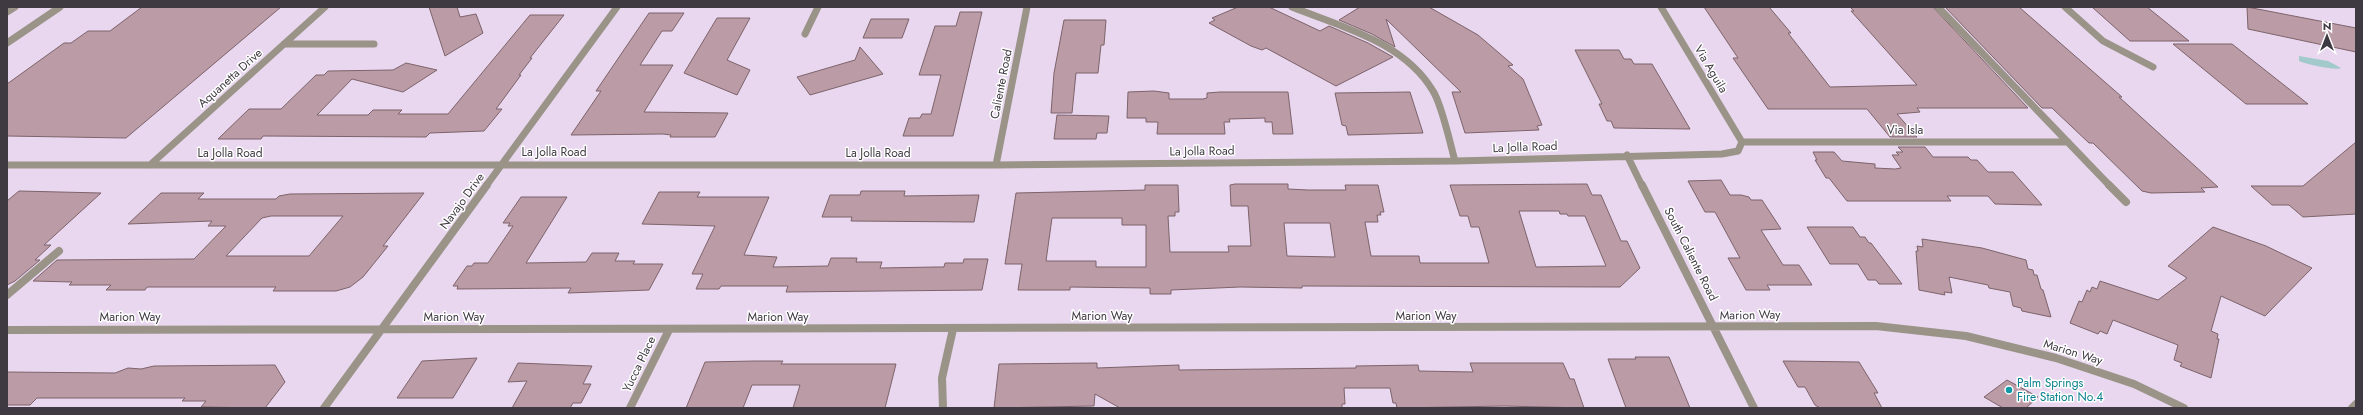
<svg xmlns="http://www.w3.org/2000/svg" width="2363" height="415" font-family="Jost,sans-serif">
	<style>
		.water { fill: #a2c9cb }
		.building { fill: #bb9ba5; stroke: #7d636b; fill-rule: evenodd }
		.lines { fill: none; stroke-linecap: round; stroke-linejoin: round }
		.service { stroke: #9a9387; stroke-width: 8 }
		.minor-far1 { stroke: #9a9387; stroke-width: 7 }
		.minor { stroke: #9a9387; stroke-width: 8 }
		.tertiary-far1 { stroke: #9a9387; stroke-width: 7 }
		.tertiary { stroke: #9a9387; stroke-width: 8 }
		.culture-dot { fill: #0f9aa8; stroke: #fff; stroke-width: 1.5 }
		.labels { text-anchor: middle; stroke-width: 3; stroke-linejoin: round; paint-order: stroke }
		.street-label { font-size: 12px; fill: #3f3942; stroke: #fff }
		.culture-label { font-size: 12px; fill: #0d838f; stroke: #fff; text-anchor: start }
	</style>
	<rect width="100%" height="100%" fill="#e8d7ef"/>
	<path class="water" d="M2299 56 2328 61 2341 68C2337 71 2305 64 2299 61Z"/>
	<path class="building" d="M142 7H281L126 138 7 136V84L64 43H71L88 31H110Z
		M429 7H457L460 17 476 14 483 33 445 56Z
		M1238 7H1269L1320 31 1329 26 1368 43 1393 57 1336 86 1266 48 1262 50 1251 46 1209 23 1215 20 1212 18Z
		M1360 7H1429L1478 35 1513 65 1508 66 1523 79 1542 125 1537 126 1539 130 1465 133 1452 92H1461L1386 19 1395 47 1372 34 1339 20Z
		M1704 7H1769L1791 33H1788L1830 87 1917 85 1851 11H1854L1850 7H1933L2028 108H1917L1920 112 1897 114 1917 137H1890L1867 109H1768L1733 58H1738Z
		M1945 7H2019L2122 97H2119L2218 187 2201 188 2205 192 2151 193 2142 191 2093 143H2089L2052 108H2042Z
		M2092 7H2147L2189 41H2130Z
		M2247 7 2356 28V52L2248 29Z
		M960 12H982L953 136H903L909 118H920L922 114H931L941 75H919L935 26H956Z
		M649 13H684L672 31H662L640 65H673L644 112 728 113 715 137H670L671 135 663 134 571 135 601 91H596Z
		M530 15H564L530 58H532L519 75H521L496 109H502L484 131 430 133 426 137 263 136 261 139H218L249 109H281L316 75H324L328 71 393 70 406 63 437 70 403 92 352 79 317 115H368L373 110H402L398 114H448Z
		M717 18H750L727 60 750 70 737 95 684 73Z
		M871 19H909L902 38H863Z
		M1064 20H1106L1104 45H1101L1098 73H1076L1072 113H1051L1054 73Z
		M2173 44H2232L2308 104H2246Z
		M860 47 883 74 810 95 797 77 855 60Z
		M1575 50H1619L1624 59H1631L1634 64H1652L1690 129 1614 128 1611 121H1607L1599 104H1602Z
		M1154 91 1169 93V99H1203L1207 98V93L1220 92H1288L1293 134H1273L1272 122H1265V118L1229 119 1230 122H1224L1225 134H1157L1158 122H1146V118H1127L1128 92Z
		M1410 92 1423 133 1348 135 1346 126 1342 125 1335 93Z
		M1057 115 1109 116 1107 133H1097L1096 139H1054Z
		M2356 142V214L2303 217 2289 205H2272L2251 186H2303Z
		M1898 147H1925L1933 157H1968L1971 160H1977L1988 172H2013L2042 205 1995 204 1988 196H1947L1951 201H1847L1829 178H1826L1815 160H1817L1813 152H1834L1842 161 1875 164V168L1895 169 1901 168 1892 155H1899L1896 152H1903Z
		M1721 180 1730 195H1741L1749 197 1751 200H1762L1781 229 1761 230 1783 265H1799L1812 285H1767L1770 290H1746L1728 258H1740L1715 212H1705L1688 181Z
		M1235 184H1288V189L1308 190H1346L1345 185H1378L1384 212H1380L1381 215H1377L1378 222H1365L1371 256H1419L1420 263H1489L1479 227H1471L1468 216H1460L1450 185 1587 184 1592 195H1601L1621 241H1627L1640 268 1620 287 1302 286V288L1240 287 1171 290V294H1150V288L1070 287V290H1018L1022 264H1005L1016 193 1145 190V185H1178L1179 212H1175V216H1168L1170 252H1229L1228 246H1251L1248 206H1231L1230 185ZM1519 211H1559L1560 214H1567L1568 216H1585L1606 266 1536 267ZM1052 218H1122V225H1146V267H1096V261H1046ZM1284 223H1330L1335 257 1287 256Z
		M19 191 101 193 44 245H51L35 260H40L15 281 7 285V201Z
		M861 191H905L904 196 979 195 974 222 851 221 852 217H822L830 195H860Z
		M659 192H700L697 197H769L744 255 777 257 773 267 828 266 831 258H857L856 262H882L880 268 936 267H944L945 263H963L964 259H988L982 290 786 292 788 286H721L719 289H696L703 274H692L715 226 642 224Z
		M161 193H204L198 199H276L279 196 290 194 424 193 383 246H388L363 277 350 287 336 291H273L276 287H147L145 290H106L111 285H69L72 282 33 281 57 260 194 259 226 226H208L212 221 128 224ZM271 216H343L309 256H226L262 218Z
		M521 197H567L526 263 586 262 592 253H619L615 261H635L633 264H663L649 290 568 293 571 288 457 289 458 286H453L467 266H472L474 263H488L513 226H508L510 223H503Z
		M1807 227H1853L1860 237H1865L1869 243H1871L1902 284H1879L1876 280H1868L1858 264H1830Z
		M2213 227 2266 246 2312 268 2265 316 2221 296 2211 331 2218 334 2217 339H2219L2211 378 2180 366 2182 363 2174 360 2178 345 2113 320 2107 334 2100 331 2098 334 2070 323 2079 301 2082 302 2087 290 2090 292 2092 287 2097 289 2100 281 2158 300 2187 278 2168 266Z
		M1922 239 1982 248 2026 260 2028 269 2033 270 2034 275H2037L2041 289 2043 290 2051 317 2022 311 2021 308 2013 306 2010 292 1989 288 1988 285 1949 277 1952 293 1944 292 1945 295 1919 290 1916 251H1918L1917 246 1923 247Z
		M1635 357H1669L1690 408H1626L1608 359H1636Z
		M477 358 453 398H397L422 361Z
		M755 361H783L781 364H896L885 408H793L800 385H752L743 408H686L705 362Z
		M1783 361 1859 362 1878 393H1874L1882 408H1820L1815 405 1805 387H1798Z
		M518 363 592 366 583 384H591L581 403H573L570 408H512L527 381 508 382Z
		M1097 363V368L1179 365V370L1356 368V366L1418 365 1419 371 1473 372 1470 363H1563L1570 379H1574L1584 408 1504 406 1397 408 1396 403H1393L1390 388H1344L1345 404H1342V408H1120L1095 394 1094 406 994 408 999 364Z
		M275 365 285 382 265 408 201 407 206 401H182L185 398H37L30 405H7V372L115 373 128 368 141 369 154 366Z
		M2007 380 2038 397 2026 408H2003L1984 397Z"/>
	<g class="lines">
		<path class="service" d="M7 295 59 251"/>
		<path class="minor-far1" d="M1292 7C1342 27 1404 42 1433 91 1442 105 1450 143 1455 161
			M1661 7 1742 142
			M1938 7 2110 186
			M2065 7 2103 41 2153 67
			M7 12 15 7
			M805 34 818 7
			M284 44H374
			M1742 142H2068
			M1627 155 1642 186
			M7 165H996L1455 161 1722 154 1738 151 1742 142
			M150 165 325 7
			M996 165 1027 7
			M486 186 617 7"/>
		<path class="minor" d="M1642 185 1754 408
			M2109 185 2126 202
			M7 330 1876 326 1966 336 2056 358 2134 384 2184 408
			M324 408 487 185
			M630 408 669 330
			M943 408 942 378 953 329"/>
		<path class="tertiary-far1" d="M7 43 60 7"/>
		<path class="tertiary" d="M2352 408 2356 404"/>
	</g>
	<circle class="culture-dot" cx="2009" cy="390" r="4"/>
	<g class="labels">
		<g class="street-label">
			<text transform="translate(1711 69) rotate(59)" y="4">Via Aguila</text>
			<text transform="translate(230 78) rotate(-42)" y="4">Aquanetta Drive</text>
			<text transform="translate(1001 84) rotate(-79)" y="4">Caliente Road</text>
			<text x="1905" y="134">Via Isla</text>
			<text transform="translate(1525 147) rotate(-2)" y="4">La Jolla Road</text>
			<text transform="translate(1202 151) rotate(-1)" y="4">La Jolla Road</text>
			<text x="554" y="156">La Jolla Road</text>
			<text x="230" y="157">La Jolla Road</text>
			<text x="878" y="157">La Jolla Road</text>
			<text transform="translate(462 201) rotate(-54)" y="4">Navajo Drive</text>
			<text transform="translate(1691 254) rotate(63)" y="4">South Caliente Road</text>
			<text transform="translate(1750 315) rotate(-1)" y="4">Marion Way</text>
			<text x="1102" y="320">Marion Way</text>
			<text x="1426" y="320">Marion Way</text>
			<text x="130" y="321">Marion Way</text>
			<text x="454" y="321">Marion Way</text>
			<text x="778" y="321">Marion Way</text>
			<text transform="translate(2073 352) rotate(17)" y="4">Marion Way</text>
			<text transform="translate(639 364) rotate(-64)" y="4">Yucca Place</text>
		</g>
		<g class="culture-label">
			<text x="2017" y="387">Palm Springs<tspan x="2017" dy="14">Fire Station No.4</tspan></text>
		</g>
	</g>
	<rect width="2363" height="415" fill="none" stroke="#3f3942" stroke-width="16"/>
	<g transform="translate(2327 36)" stroke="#ffffff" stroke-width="3" paint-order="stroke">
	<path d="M0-3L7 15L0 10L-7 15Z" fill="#3f3942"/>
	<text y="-6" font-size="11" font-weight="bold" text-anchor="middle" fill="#3f3942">N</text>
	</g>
</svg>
